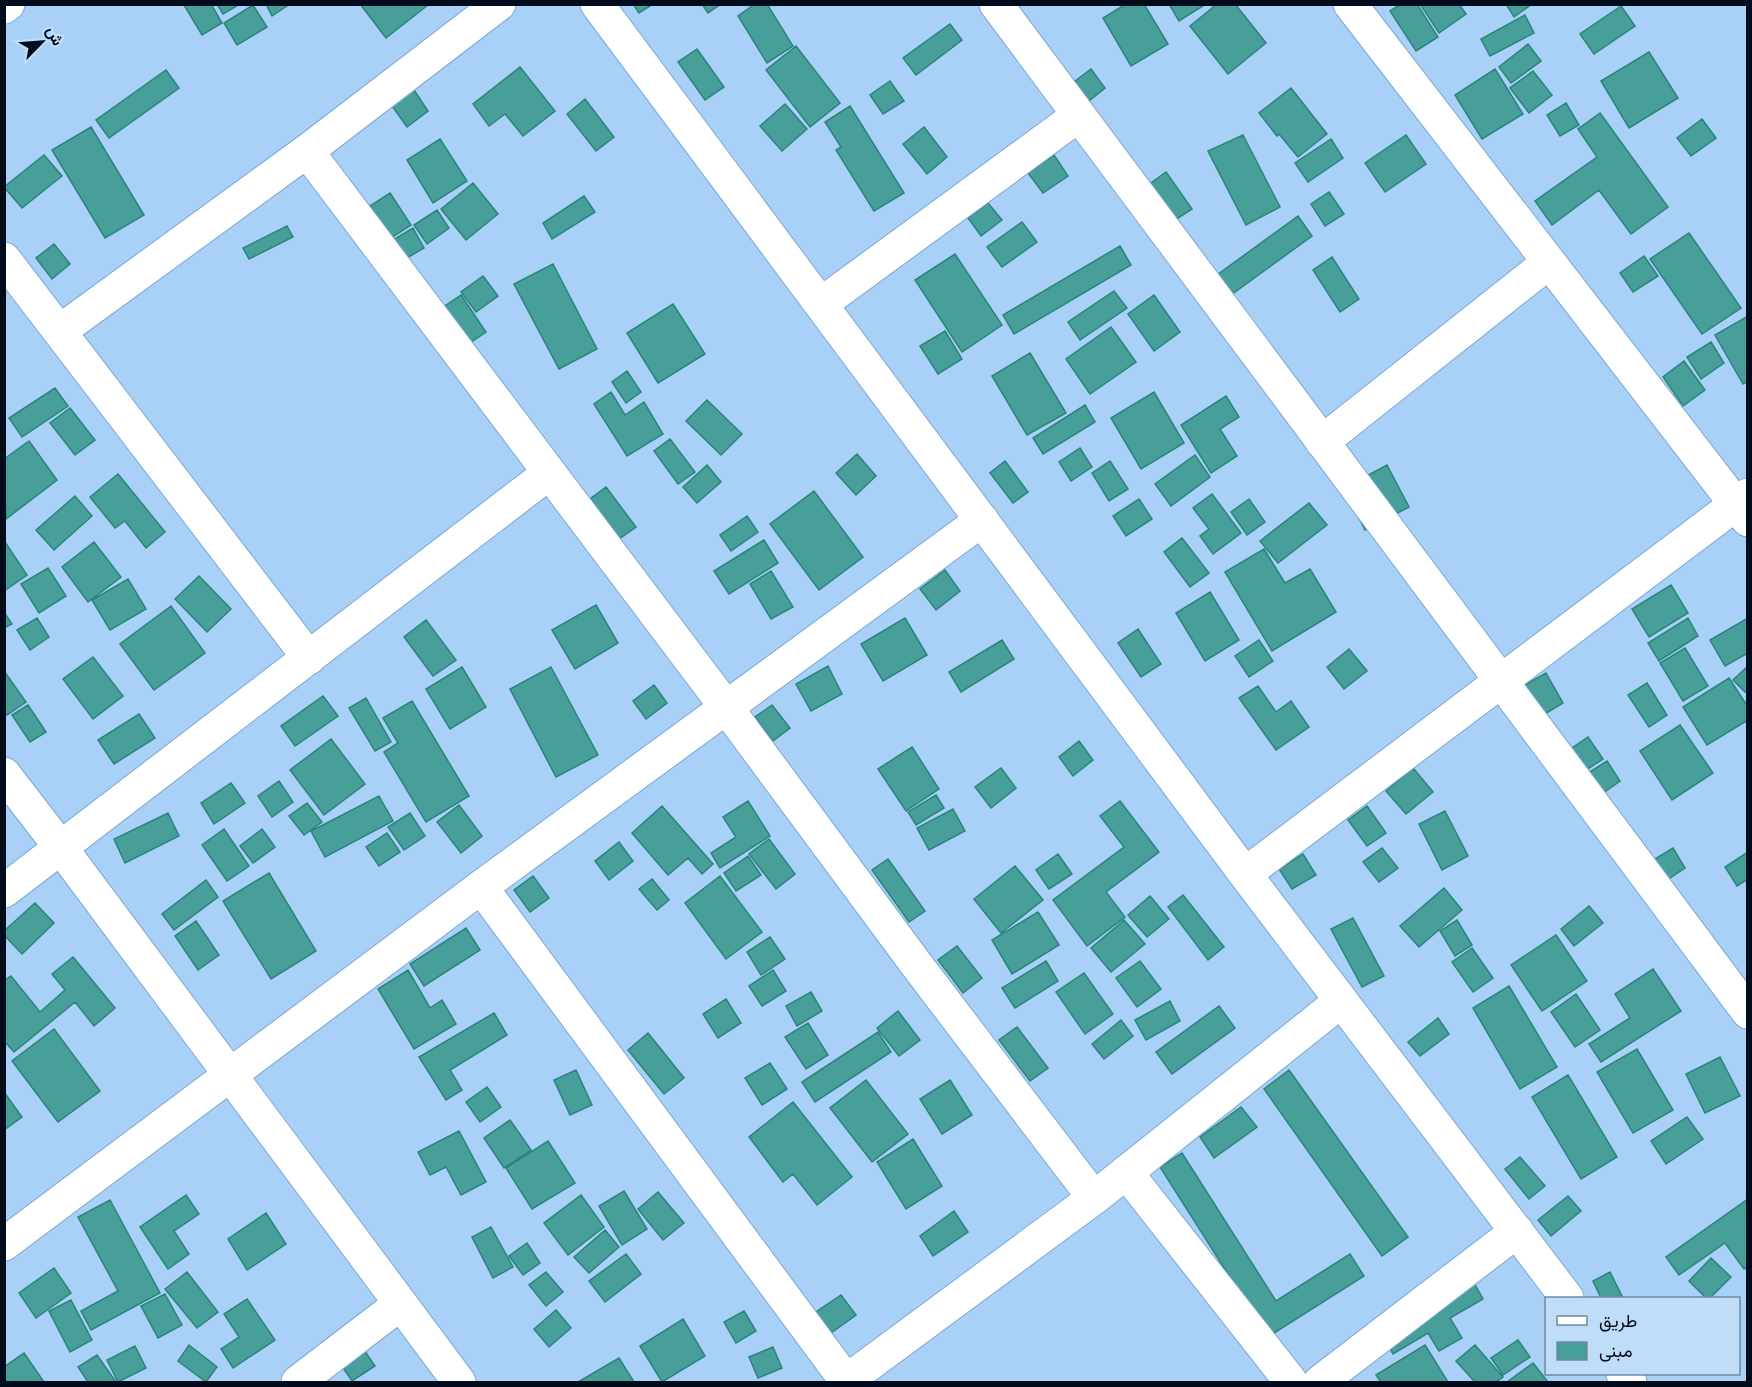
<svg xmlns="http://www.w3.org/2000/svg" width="1752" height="1387" font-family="'Varela Round',Vazirmatn,sans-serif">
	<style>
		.building { fill: #489f99; stroke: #29847e; stroke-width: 1.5 }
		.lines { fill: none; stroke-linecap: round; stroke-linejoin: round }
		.minor-casing { stroke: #7aa9d7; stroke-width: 35 }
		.minor { stroke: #fff; stroke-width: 33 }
	</style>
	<rect width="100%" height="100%" fill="#a9d0f6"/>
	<path class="building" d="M211 4 222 23 202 35 184 5Z
		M217 4H240L223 14Z
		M266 4H290L272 16Z
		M360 4H427L428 5 386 38Z
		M633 4H653L639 13Z
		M702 4H721L708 13Z
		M755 4H767L793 46 767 63 738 16Z
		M1126 4H1144L1168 44 1131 66 1103 18Z
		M1169 4H1206L1179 21Z
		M1217 4H1235L1266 43 1228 74 1190 26Z
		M1401 4H1417L1438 37 1416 51 1390 11Z
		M1420 4H1459L1466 14 1439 33Z
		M1506 4H1532L1514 17Z
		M253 5 267 27 237 45 224 23Z
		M1621 6 1635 26 1594 54 1580 34Z
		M1525 15 1534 33 1490 56 1481 39Z
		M950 24 962 40 916 75 903 58Z
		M1528 44 1541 61 1511 83 1499 67Z
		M796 46 840 103 810 127 766 70Z
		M697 49 724 87 705 100 678 62Z
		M1649 52 1678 98 1629 128 1601 81Z
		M520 67 555 111 523 136 505 114 489 126 473 104Z
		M1091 69 1105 88 1084 105 1070 85Z
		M1495 69 1523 114 1482 139 1455 95Z
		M166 70 179 88 109 138 96 120Z
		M1533 71 1552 95 1529 113 1510 88Z
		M890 81 904 101 883 114 870 95Z
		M1291 88 1327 134 1298 157 1279 134 1277 136 1259 113Z
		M414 90 428 111 407 127 392 106Z
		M585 99 614 137 596 151 567 114Z
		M1566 103 1579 125 1560 136 1547 115Z
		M785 104 807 129 782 151 760 126Z
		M850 106 904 193 874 211 836 150 841 147 825 122Z
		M1600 113 1668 207 1631 234 1599 190 1552 225 1535 201 1597 157 1578 129Z
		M1702 119 1716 138 1691 156 1677 138Z
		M91 127 144 215 105 238 52 150Z
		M924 127 947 157 927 174 903 144Z
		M1243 135 1280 207 1246 225 1208 151Z
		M1406 135 1426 164 1385 192 1365 163Z
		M440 139 467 181 433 203 407 160Z
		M1331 139 1343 158 1308 182 1295 163Z
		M44 155 62 176 22 208 4 187Z
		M1054 155 1068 176 1043 193 1028 173Z
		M1166 172 1192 209 1172 222 1147 186Z
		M473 183 498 214 466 240 441 209Z
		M1329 192 1344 214 1325 226 1311 204Z
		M390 193 411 225 391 238 370 206Z
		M584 196 595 212 552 239 543 223Z
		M988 203 1002 220 981 236 968 218Z
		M437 210 449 228 427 244 414 225Z
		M1298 216 1312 236 1231 295 1217 275Z
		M1022 222 1037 242 1002 267 987 247Z
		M287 226 293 237 249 259 243 248Z
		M413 228 424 248 405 259 393 240Z
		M1689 233 1741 308 1702 334 1650 259Z
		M54 244 70 264 52 279 36 258Z
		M1120 246 1131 265 1014 334 1003 315Z
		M955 254 1002 325 962 352 915 280Z
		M1644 256 1658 276 1633 292 1620 273Z
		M1332 257 1359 299 1340 312 1313 270Z
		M553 264 597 349 559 369 514 284Z
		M483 276 498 296 476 312 461 292Z
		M1114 291 1127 308 1080 340 1068 322Z
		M461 295 486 332 458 351 433 314Z
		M1154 295 1180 332 1154 351 1128 314Z
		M673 304 705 354 658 383 627 333Z
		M1748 316V381L1743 384 1715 335Z
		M1111 327 1136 362 1090 394 1066 359Z
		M945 331 962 359 938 374 920 346Z
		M1711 342 1724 363 1701 379 1687 357Z
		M1030 353 1066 413 1027 435 992 376Z
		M1684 361 1705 390 1683 406 1663 377Z
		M627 371 641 392 626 403 612 382Z
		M55 388 68 406 22 437 9 418Z
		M611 392 625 415 644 402 663 434 627 456 594 404Z
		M1154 392 1184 443 1141 469 1111 418Z
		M1226 396 1239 417 1220 429 1237 456 1211 473 1181 425Z
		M707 400 742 434 721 455 686 421Z
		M1085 405 1095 422 1043 454 1033 438Z
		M70 408 95 440 75 455 50 423Z
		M670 439 695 472 678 484 654 451Z
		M29 441 57 480 6 519 4 459Z
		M1080 448 1092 467 1071 481 1059 462Z
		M857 454 876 476 856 495 836 473Z
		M1195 455 1210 477 1171 506 1155 484Z
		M1005 461 1028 492 1013 503 990 473Z
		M1110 461 1128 489 1109 501 1092 473Z
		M707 465 721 482 697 503 683 487Z
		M1387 465 1409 507 1365 530 1344 488Z
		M118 474 165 532 146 548 125 521 115 528 90 497Z
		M606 487 636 527 619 539 590 499Z
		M814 491 863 557 819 590 770 524Z
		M1212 494 1241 533 1213 554 1200 536 1209 529 1193 508Z
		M75 496 92 516 54 550 36 530Z
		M1139 499 1152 519 1126 536 1113 516Z
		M1249 499 1265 522 1247 535 1231 512Z
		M1309 503 1327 525 1278 563 1260 541Z
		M747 516 758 532 731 551 720 535Z
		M1182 538 1209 573 1190 587 1164 552Z
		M764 540 778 563 729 594 714 571Z
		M5 542 27 575 4 591V542Z
		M94 542 121 577 88 602 62 567Z
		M1264 549 1285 583 1310 569 1336 612 1272 651 1225 572Z
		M48 568 66 596 39 613 21 584Z
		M945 570 960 591 936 610 920 589Z
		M771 571 793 607 771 619 750 584Z
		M199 576 231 609 207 632 175 599Z
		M128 579 146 609 110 630 92 600Z
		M1671 585 1688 613 1649 637 1632 609Z
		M1210 592 1239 640 1205 661 1176 613Z
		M596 605 618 643 575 669 552 630Z
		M171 606 205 653 154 690 120 644Z
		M4 612 12 624 4 628Z
		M37 618 49 637 30 650 17 630Z
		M905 618 927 655 883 681 861 644Z
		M1688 618 1698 636 1659 661 1648 643Z
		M1748 618V653L1725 666 1710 640Z
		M426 620 456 660 433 676 404 637Z
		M1138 629 1161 664 1141 677 1118 643Z
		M1002 640 1014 659 961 692 949 672Z
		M1259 640 1273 661 1249 677 1235 656Z
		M1685 648 1708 686 1683 701 1660 663Z
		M1349 649 1367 671 1344 689 1327 667Z
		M93 657 123 696 93 719 63 679Z
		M828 666 842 694 811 711 796 684Z
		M1748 666V690L1745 692 1733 680Z
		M462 667 486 707 450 729 426 689Z
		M551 667 598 755 556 777 510 689Z
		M4 671 26 702 7 715 4 711Z
		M1546 673 1563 703 1540 717 1523 686Z
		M1729 678 1748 707V720L1707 745 1683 707Z
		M1647 683 1667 715 1649 727 1628 695Z
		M654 685 667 703 646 719 633 701Z
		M1258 686 1276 712 1291 701 1309 727 1276 750 1239 698Z
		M323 696 338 716 295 746 281 726Z
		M366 698 391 742 375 751 349 708Z
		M412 701 469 796 426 822 384 752 398 743 383 718Z
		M28 705 46 732 30 742 12 715Z
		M772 705 790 728 773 741 755 717Z
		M139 714 155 738 114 764 98 740Z
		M1680 725 1713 773 1672 800 1640 751Z
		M1588 737 1603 759 1583 772 1569 750Z
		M331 739 365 784 324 815 290 770Z
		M1079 741 1093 760 1073 776 1059 757Z
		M912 747 939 789 906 811 878 769Z
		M1607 761 1620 781 1599 796 1585 775Z
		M1001 768 1016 788 991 808 975 787Z
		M1413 768 1433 792 1406 814 1386 791Z
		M279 781 293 802 272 817 258 796Z
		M231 783 245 803 214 824 201 803Z
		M936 795 944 808 916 825 908 812Z
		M379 796 393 821 325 857 311 831Z
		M748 801 770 836 720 868 711 853 736 837 723 817Z
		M1120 801 1159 852 1106 892 1125 917 1087 946 1053 900 1124 847 1100 816Z
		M307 803 322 822 304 835 289 816Z
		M459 805 482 836 461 853 437 822Z
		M662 806 713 864 702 874 688 858 668 875 632 833Z
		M1367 806 1386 833 1367 846 1348 820Z
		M953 809 965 831 929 850 917 828Z
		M1445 811 1468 856 1442 870 1419 824Z
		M168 813 179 836 125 863 114 839Z
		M410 813 425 836 404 850 388 827Z
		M224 829 249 866 227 881 202 845Z
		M262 829 275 847 253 863 240 846Z
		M387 833 400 852 379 866 366 847Z
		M769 839 795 874 776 889 749 854Z
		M619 842 633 861 609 880 595 861Z
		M1382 848 1398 868 1379 882 1363 862Z
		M1673 848 1685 868 1664 882 1650 862Z
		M1748 852V879L1737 886 1725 867Z
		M1058 854 1072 874 1049 889 1036 870Z
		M1303 854 1316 875 1292 889 1279 869Z
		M748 856 761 875 736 891 724 873Z
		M888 859 925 911 909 922 872 870Z
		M1015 866 1043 900 1001 933 974 899Z
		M269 873 316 951 271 979 223 901Z
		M533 876 549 898 530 912 514 890Z
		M720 876 762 932 726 959 685 903Z
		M652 879 669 900 657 910 639 889Z
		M206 880 218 897 174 930 162 914Z
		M1444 888 1462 910 1419 947 1400 926Z
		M1183 895 1224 947 1208 960 1168 907Z
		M1150 896 1169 919 1147 937 1128 915Z
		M35 903 54 923 22 954 4 935V931Z
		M1589 906 1603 923 1574 946 1561 929Z
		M1038 912 1059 945 1012 974 992 940Z
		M1353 918 1384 976 1362 987 1331 929Z
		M1124 920 1145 944 1111 972 1091 948Z
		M1457 920 1472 945 1455 956 1440 931Z
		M196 921 219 955 198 970 175 936Z
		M466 928 480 950 424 986 410 964Z
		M1556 935 1587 981 1542 1011 1511 965Z
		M770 937 785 959 761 975 747 952Z
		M957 946 982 978 963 993 938 960Z
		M1472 948 1493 978 1473 992 1452 962Z
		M73 957 115 1008 94 1026 75 1002 14 1052 4 1041V981L11 976 40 1012 65 990 52 974Z
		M1046 961 1058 981 1015 1008 1002 988Z
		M1140 961 1161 989 1137 1007 1116 978Z
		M1653 969 1681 1011 1601 1062 1589 1044 1630 1018 1615 994Z
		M408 970 430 1008 442 1000 456 1024 414 1049 378 989Z
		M773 970 786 991 762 1006 749 986Z
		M1084 973 1113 1014 1085 1034 1056 992Z
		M1509 986 1557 1067 1520 1089 1473 1008Z
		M811 992 822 1011 797 1026 786 1006Z
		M1576 994 1600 1030 1575 1047 1551 1012Z
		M726 999 741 1023 718 1038 703 1014Z
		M1170 1001 1180 1021 1146 1040 1135 1020Z
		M1219 1006 1235 1028 1172 1074 1156 1052Z
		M898 1011 920 1040 899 1056 877 1028Z
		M494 1013 507 1035 450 1070 462 1090 446 1100 419 1057Z
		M1438 1018 1449 1034 1420 1056 1408 1042Z
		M1121 1020 1133 1036 1104 1059 1092 1044Z
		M808 1023 828 1055 806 1069 785 1037Z
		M1017 1027 1048 1068 1030 1081 999 1040Z
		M54 1029 100 1091 58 1122 12 1061Z
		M878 1032 891 1052 815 1102 802 1082Z
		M648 1033 684 1078 664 1094 628 1050Z
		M1637 1049 1673 1110 1633 1133 1597 1072Z
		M1720 1057 1740 1096 1705 1113 1686 1074Z
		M770 1063 787 1089 762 1105 745 1078Z
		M576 1070 592 1105 570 1115 554 1080Z
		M1289 1070 1408 1237 1382 1256 1264 1089Z
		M1568 1075 1617 1157 1581 1179 1532 1097Z
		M866 1080 908 1134 872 1162 830 1108Z
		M950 1080 972 1115 942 1134 920 1099Z
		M487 1087 501 1107 480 1122 466 1102Z
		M4 1092 22 1117 4 1130Z
		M793 1102 852 1177 817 1205 793 1174 783 1182 749 1137Z
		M1241 1107 1257 1127 1214 1158 1200 1137Z
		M1687 1117 1703 1139 1666 1164 1651 1141Z
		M510 1120 531 1150 504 1168 484 1138Z
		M459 1131 486 1182 461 1195 446 1167 430 1175 418 1152Z
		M913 1139 942 1186 906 1209 877 1162Z
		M548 1141 575 1183 532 1209 506 1168Z
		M1182 1153 1276 1301 1350 1254 1364 1276 1268 1337 1160 1167Z
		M1520 1157 1545 1186 1529 1199 1505 1169Z
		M624 1191 647 1229 622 1245 599 1206Z
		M658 1192 684 1223 663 1240 638 1209Z
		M186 1195 199 1214 174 1231 189 1254 168 1269 140 1227Z
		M581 1195 604 1227 568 1255 544 1223Z
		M1568 1196 1581 1211 1551 1236 1538 1220Z
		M1748 1199V1267L1744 1269 1725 1243 1679 1275 1666 1257Z
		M110 1200 160 1293 91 1330 81 1311 118 1291 78 1217Z
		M954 1211 968 1232 933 1256 920 1236Z
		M266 1213 286 1244 247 1270 228 1239Z
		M491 1227 513 1267 493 1278 472 1237Z
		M605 1230 619 1247 589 1273 574 1257Z
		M527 1243 540 1263 523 1275 509 1256Z
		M626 1254 641 1274 605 1302 589 1281Z
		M1711 1258 1731 1277 1710 1298H1706L1689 1281Z
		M54 1268 71 1293 36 1318 19 1293Z
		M187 1272 218 1312 197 1328 165 1289Z
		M546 1272 563 1292 546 1306 529 1285Z
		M1610 1272 1623 1298H1601L1593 1281Z
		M1473 1281 1483 1299 1450 1318 1462 1338 1439 1351 1428 1333 1393 1354 1382 1334Z
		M165 1294 182 1325 158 1338 141 1306Z
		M841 1295 856 1315 831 1333 816 1312Z
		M247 1299 275 1340 233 1368 221 1349 239 1337 224 1314Z
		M71 1300 92 1340 70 1352 49 1311Z
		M556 1310 571 1328 549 1347 534 1329Z
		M744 1311 756 1331 736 1343 724 1322Z
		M683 1319 705 1356 662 1382 640 1346Z
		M1518 1340 1530 1357 1503 1375 1491 1358Z
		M189 1345 217 1367 206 1382 178 1361Z
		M1425 1345 1448 1382H1381L1376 1375Z
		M1475 1345 1503 1377 1496 1382H1475L1456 1361Z
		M135 1346 146 1368 118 1382 107 1360Z
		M362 1347 375 1366 352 1381 339 1362Z
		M773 1347 782 1368 758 1378 749 1357Z
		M24 1353 44 1382H8L4 1378V1367Z
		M97 1355 116 1382H88L78 1367Z
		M619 1358 634 1382H578Z
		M1533 1363 1548 1382H1507Z"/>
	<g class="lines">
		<defs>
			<path id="minor" d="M597 4 1245 874 1567 1298
				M996 4C1247 340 1499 675 1748 1012
				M1350 4 1748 520
				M4 7 8 4
				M307 151 726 707 916 964 1094 1198
				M4 259 309 658
				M821 304 1079 115
				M60 331 307 151 499 4
				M1322 442 1549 262
				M4 774 61 848 459 1382
				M1245 874 1748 495
				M481 887 847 1382
				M4 891 549 473
				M1126 1172 1291 1382
				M4 1244 481 887 982 520
				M1623 1374 1630 1382
				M298 1382 400 1304
				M845 1382 1094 1198 1341 1001
				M1320 1382 1517 1231"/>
		</defs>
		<use href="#minor" class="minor-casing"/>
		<use href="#minor" class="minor"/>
	</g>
	<rect width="1752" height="1387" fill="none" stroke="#000c1c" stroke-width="12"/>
	<rect x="1545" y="1297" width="195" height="78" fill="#bfdcf9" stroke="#7389a1" stroke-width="1.5"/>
	<rect x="1557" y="1316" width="30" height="9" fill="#ffffff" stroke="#7389a1" stroke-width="1.5"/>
	<text x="1599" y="1327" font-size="18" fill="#000c1c">طريق</text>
	<rect x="1557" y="1342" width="30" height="18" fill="#489f99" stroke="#7389a1" stroke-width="1.5"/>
	<text x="1599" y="1357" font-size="18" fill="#000c1c">مبنى</text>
	<g transform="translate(42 42) rotate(65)" stroke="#bfdcf9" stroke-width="4.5" paint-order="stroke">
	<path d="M0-4.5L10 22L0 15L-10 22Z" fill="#000c1c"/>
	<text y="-9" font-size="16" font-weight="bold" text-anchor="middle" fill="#000c1c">ش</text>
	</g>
</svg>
